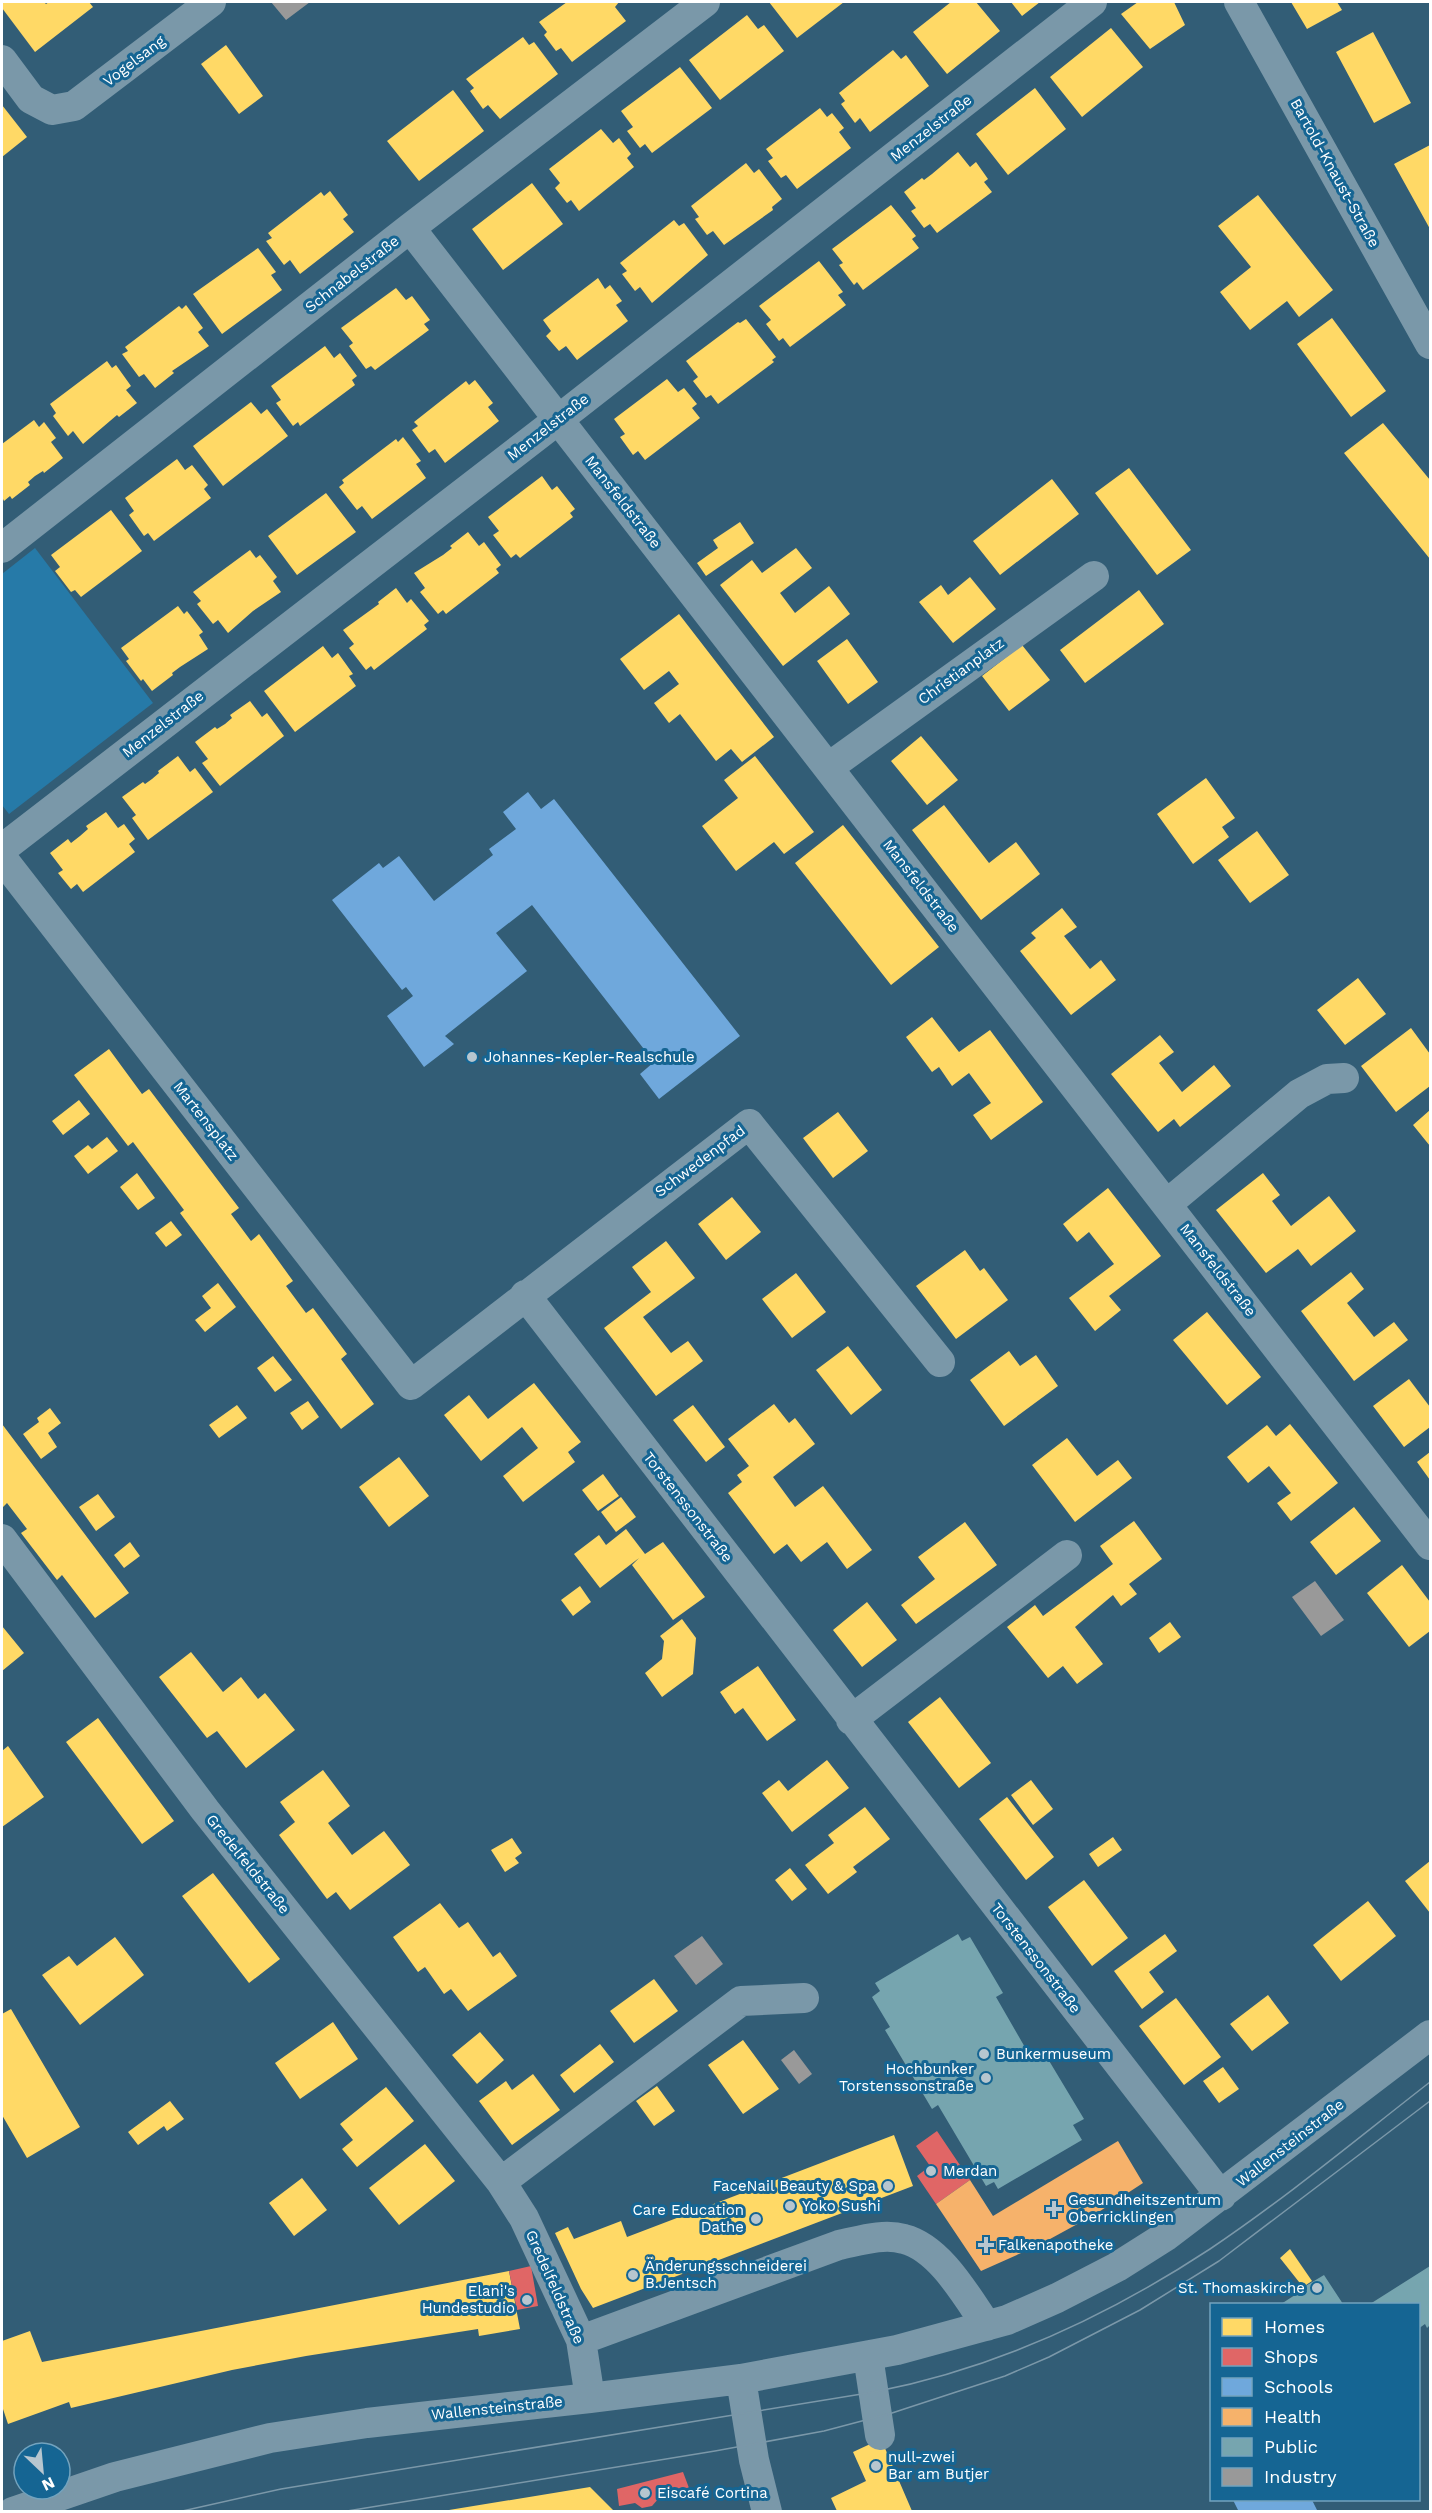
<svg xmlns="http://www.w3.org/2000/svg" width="1432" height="2513" font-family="'Work Sans',sans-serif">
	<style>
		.green { fill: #267aa8 }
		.homes { fill: #ffd966 }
		.shops { fill: #e06666 }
		.schools { fill: #6fa8dc }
		.health { fill: #f6b26b }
		.public { fill: #76a5af }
		.industry { fill: #999 }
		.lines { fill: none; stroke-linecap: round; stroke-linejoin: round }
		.minor { stroke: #7a98a9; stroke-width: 30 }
		.tram { stroke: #7b98a9; stroke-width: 1.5 }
		.poi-dot { fill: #b7c6cf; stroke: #156593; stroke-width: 2 }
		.labels { text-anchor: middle; stroke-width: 6; stroke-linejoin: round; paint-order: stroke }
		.street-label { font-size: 15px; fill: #fff; stroke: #156593 }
		.poi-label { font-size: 15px; fill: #fff; stroke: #156593; text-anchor: start }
	</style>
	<rect width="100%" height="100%" fill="#325d76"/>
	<path class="green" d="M35 548 153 703 9 814 2 805V574Z"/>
	<path class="homes" d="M2 2H44L46 4 49 2H89L93 7 35 52 2 8Z
		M567 2H619L615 7 626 21 572 62 561 48 556 51 544 35 547 32 539 22Z
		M769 2H844L797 38Z
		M951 2H976L1000 31 947 74 913 32Z
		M1011 2H1040L1022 16Z
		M1138 2H1174L1185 25 1150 49 1121 14Z
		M1291 2H1337L1342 10 1307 29Z
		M747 15 758 29 764 25 784 51 720 100 689 60Z
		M1111 28 1143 67 1082 117 1050 77Z
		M1373 32 1411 103 1374 123 1336 52Z
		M523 37 529 45 534 42 558 74 500 119 488 105 483 109 470 91 474 88 466 79Z
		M226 45 263 96 239 114 201 64Z
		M893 50 901 59 906 55 929 86 870 132 860 118 855 123 841 104 845 101 839 93Z
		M680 67 712 108 652 153 645 144 640 148 627 131 633 127 621 111Z
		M1035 88 1066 129 1008 175 976 134Z
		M453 90 484 131 419 181 387 141Z
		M2 105 27 137 2 157Z
		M820 108 827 117 832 113 844 128 839 132 851 148 797 189 786 175 781 178 768 161 773 158 766 149Z
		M601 129 613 143 619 138 631 154 627 158 634 167 579 211 571 200 567 203 555 188 560 183 549 169Z
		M1430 145V229L1394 164Z
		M958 152 970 167 976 162 988 179 984 182 992 192 937 233 930 224 924 228 911 211 916 208 904 192 922 178 924 180 932 174Z
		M746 163 754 173 759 169 782 199 772 207 773 210 724 245 713 231 707 235 695 219 699 217 691 206Z
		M532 183 563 224 503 270 472 229Z
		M330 191 348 215 343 219 354 232 300 274 290 260 284 265 266 241 272 238 268 233 321 192 324 196Z
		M1258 195 1333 290 1299 317 1287 301 1250 330 1220 292 1251 267 1218 226Z
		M891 205 916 236 912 239 919 248 863 290 857 282 854 285 839 265 843 263 832 249Z
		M674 220 679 226 684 223 708 255 652 303 640 287 635 291 622 274 627 271 620 263Z
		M258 248 276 272 271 275 282 290 222 334 193 294Z
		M819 261 843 292 838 295 846 305 790 347 783 338 779 341 766 324 771 320 759 306Z
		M598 278 605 289 610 285 622 301 616 305 628 321 577 360 566 346 559 351 546 336 551 331 543 320Z
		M396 288 406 300 412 296 430 320 424 324 429 330 375 370 371 366 366 369 349 346 353 343 341 328Z
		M186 305 203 328 198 332 209 346 172 371 174 373 155 388 144 374 139 377 122 354 128 351 125 347 179 306 182 309Z
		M1332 318 1386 391 1351 417 1297 344Z
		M746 319 776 357 772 360 774 362 718 404 711 395 706 398 693 381 698 377 686 361 738 322 740 323Z
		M325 346 334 358 340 353 357 376 352 380 355 385 300 426 298 422 293 426 276 403 281 400 271 386Z
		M107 361 112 368 116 365 131 386 126 390 137 403 119 417 117 415 83 444 73 431 68 436 53 416 56 413 50 404Z
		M667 379 678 392 684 388 697 404 692 408 700 418 645 460 638 451 633 455 620 437 625 434 614 419Z
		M475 380 493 403 488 407 499 421 445 463 435 449 429 453 412 430 418 426 414 422 466 381 469 385Z
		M251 402 261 414 267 409 288 436 223 486 193 446Z
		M34 420 39 427 44 422 56 438 51 442 63 458 44 473 43 471 35 476 28 482 30 485 12 499 10 496 4 501 2 497V444Z
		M1383 423 1430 480V559L1344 453Z
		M403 437 421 461 416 464 426 478 372 519 362 506 357 510 339 487 344 483 342 480 396 439 398 442Z
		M177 459 185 470 192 465 208 485 204 489 211 498 154 541 148 533 144 536 129 515 134 511 125 498Z
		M1129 468 1191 550 1157 575 1095 493Z
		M542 476 552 490 557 486 575 509 570 513 573 517 520 558 516 554 511 558 493 535 499 531 488 517Z
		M1052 479 1079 514 1000 575 973 541Z
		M326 493 356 532 297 575 268 536Z
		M111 510 142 551 81 597 75 590 71 592 55 571 60 567 51 555Z
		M740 522 754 543 706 576 697 563 718 548 713 540Z
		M468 532 479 546 484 542 501 565 496 569 499 573 446 614 443 610 438 614 420 592 425 588 414 573 443 555 452 548 450 546Z
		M796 548 812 568 780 593 795 613 829 586 850 614 783 666 720 585 752 560 762 573Z
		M250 550 256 558 260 555 277 577 273 581 281 592 253 611 228 633 218 620 213 624 197 604 201 601 193 592Z
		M970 577 996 609 953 643 919 602 941 585 948 595Z
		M396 588 407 603 411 599 429 621 424 625 427 629 374 670 371 666 366 670 349 648 354 644 343 630 379 604 378 602Z
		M1139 590 1164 624 1085 683 1060 650Z
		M178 606 184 614 187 611 203 632 199 635 208 649 180 667 172 673 173 675 152 691 143 679 141 681 126 661 129 659 121 648Z
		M679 614 774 737 742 762 731 749 716 761 680 714 669 723 654 703 679 684 669 671 644 690 620 659Z
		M847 639 878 682 848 704 817 661Z
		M1022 645 1050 680 1009 711 982 676Z
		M323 646 332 658 338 653 353 674 349 676 356 686 295 732 264 691Z
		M250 701 262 717 267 713 284 736 220 786 202 763 208 759 195 742 215 727 217 729 225 724 232 718 230 715Z
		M921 736 958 780 927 805 891 761Z
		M178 756 190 772 195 768 213 792 148 840 132 818 136 815 122 797 143 782 145 784 152 779 159 773 158 771Z
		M755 756 814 832 784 854 774 842 736 871 702 826 738 798 724 780Z
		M1206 778 1235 818 1222 827 1229 837 1193 864 1157 814Z
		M944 805 989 863 1016 842 1040 874 981 920 912 830Z
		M106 812 118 828 124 824 135 839 129 844 135 852 83 892 77 884 71 889 58 873 63 870 50 853 68 839 71 843 80 836 88 829 86 826Z
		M843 825 939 947 891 985 795 863Z
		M1257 831 1289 875 1250 903 1218 860Z
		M1062 908 1077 927 1064 936 1090 969 1101 960 1116 980 1071 1015 1020 951 1036 938 1031 933Z
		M1358 978 1386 1014 1345 1045 1317 1010Z
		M932 1017 959 1052 990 1030 1043 1102 991 1140 973 1115 991 1103 969 1073 952 1086 939 1067 932 1072 906 1037Z
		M1411 1028 1430 1054V1086L1396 1112 1361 1066Z
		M1160 1035 1174 1052 1159 1063 1182 1092 1214 1065 1231 1086 1180 1127 1174 1119 1158 1132 1111 1074Z
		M109 1049 142 1094 149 1089 220 1183 239 1208 231 1214 251 1241 259 1234 293 1281 286 1286 306 1313 313 1308 347 1354 341 1359 374 1404 341 1429 180 1213 184 1210 133 1142 128 1146 74 1075Z
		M79 1100 90 1114 63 1135 52 1121Z
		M1430 1110V1146L1413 1125Z
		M838 1112 868 1151 833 1178 803 1138Z
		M107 1137 118 1151 88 1174 74 1156 88 1145 92 1149Z
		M137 1173 155 1198 138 1210 120 1187Z
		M1263 1173 1280 1195 1272 1201 1291 1226 1329 1196 1356 1231 1311 1266 1298 1249 1266 1273 1216 1210Z
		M1108 1188 1161 1256 1109 1296 1121 1310 1095 1331 1069 1298 1114 1264 1089 1232 1077 1242 1063 1224Z
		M732 1197 761 1232 726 1260 698 1224Z
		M171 1221 182 1235 166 1247 155 1233Z
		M666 1241 695 1278 643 1317 671 1353 688 1341 703 1361 656 1396 604 1328 651 1292 632 1267Z
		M965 1250 980 1271 984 1268 1008 1300 956 1339 916 1286Z
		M1351 1272 1364 1289 1347 1303 1374 1337 1394 1322 1408 1340 1354 1381 1301 1311Z
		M796 1273 826 1312 792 1338 762 1299Z
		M218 1283 236 1307 205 1332 195 1320 211 1308 202 1296Z
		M1207 1312 1261 1377 1227 1405 1173 1340Z
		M848 1346 882 1390 851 1415 816 1370Z
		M1009 1351 1020 1366 1036 1355 1058 1386 1004 1426 970 1380Z
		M273 1356 292 1380 275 1392 257 1368Z
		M1409 1379 1430 1407V1427L1404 1447 1373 1406Z
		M534 1383 581 1442 568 1452 575 1462 523 1502 503 1476 538 1448 522 1427 481 1461 444 1415 469 1395 488 1419Z
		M308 1401 319 1417 302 1430 290 1413Z
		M774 1404 789 1423 795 1418 815 1444 773 1477 795 1507 823 1486 872 1550 847 1569 827 1542 801 1562 787 1544 774 1554 728 1493 742 1482 737 1475 749 1466 728 1439Z
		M237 1405 247 1418 219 1438 209 1425Z
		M693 1405 725 1447 706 1462 673 1420Z
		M50 1408 61 1423 48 1433 57 1447 41 1459 23 1434 39 1422 37 1418Z
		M2 1424 129 1593 95 1618 62 1575 57 1580 21 1533 27 1529 7 1503 2 1508Z
		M1290 1424 1338 1483 1291 1521 1277 1503 1291 1493 1269 1466 1248 1483 1227 1457 1267 1425 1276 1436Z
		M1067 1438 1097 1476 1118 1460 1132 1478 1075 1522 1032 1465Z
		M1430 1452V1480L1417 1462Z
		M399 1457 429 1496 389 1527 359 1487Z
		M603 1474 619 1496 598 1511 582 1490Z
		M98 1494 115 1517 96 1531 79 1507Z
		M621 1497 636 1517 616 1532 601 1512Z
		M1354 1507 1381 1541 1336 1575 1310 1542Z
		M1134 1521 1162 1559 1129 1584 1137 1594 1121 1606 1113 1595 1075 1627 1103 1664 1077 1684 1063 1666 1048 1678 1007 1627 1035 1605 1043 1616 1113 1564 1100 1546Z
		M965 1522 997 1565 916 1624 901 1605 935 1579 918 1557Z
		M626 1529 645 1554 663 1542 705 1597 673 1620 632 1565 639 1558 600 1588 574 1554 599 1535 606 1545Z
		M130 1542 140 1556 124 1568 114 1555Z
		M1402 1565 1430 1602V1631L1409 1647 1367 1593Z
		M580 1586 591 1602 573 1616 561 1600Z
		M867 1602 897 1640 862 1667 833 1630Z
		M682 1619 696 1638 693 1674 662 1697 645 1673 662 1659 664 1641 660 1636Z
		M1170 1622 1181 1637 1159 1653 1149 1638Z
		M2 1626 24 1653 2 1671Z
		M191 1652 223 1692 241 1677 258 1699 265 1693 295 1730 246 1768 217 1731 207 1738 159 1677Z
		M758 1666 796 1720 767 1741 743 1708 735 1714 720 1692Z
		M940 1697 991 1763 959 1788 908 1722Z
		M98 1718 174 1821 142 1844 66 1742Z
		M8 1746 44 1797 2 1827V1751Z
		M827 1760 849 1788 792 1832 762 1793 779 1780 788 1791Z
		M323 1770 350 1806 328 1823 352 1855 384 1831 410 1865 350 1910 336 1892 327 1899 279 1835 295 1822 280 1802Z
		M1031 1780 1053 1809 1033 1825 1011 1795Z
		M1007 1797 1054 1857 1026 1880 979 1819Z
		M865 1807 890 1839 853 1867 857 1872 828 1894 805 1865 834 1843 828 1835Z
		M1113 1837 1122 1850 1098 1867 1089 1854Z
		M512 1838 522 1853 515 1858 519 1863 505 1872 491 1850Z
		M1430 1861V1913L1405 1881Z
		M790 1868 807 1889 792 1901 775 1880Z
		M213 1873 280 1959 249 1983 182 1896Z
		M1084 1880 1128 1938 1092 1966 1048 1907Z
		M1368 1901 1396 1936 1341 1981 1313 1945Z
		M440 1903 459 1928 468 1922 493 1957 500 1952 517 1976 468 2011 451 1989 444 1994 425 1967 418 1972 393 1937Z
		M1165 1934 1177 1951 1149 1972 1164 1992 1142 2009 1114 1971Z
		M115 1937 144 1975 80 2025 42 1975 69 1956 77 1966Z
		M654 1979 678 2011 634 2043 610 2011Z
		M1268 1995 1289 2023 1252 2051 1230 2024Z
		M1176 1998 1221 2057 1184 2085 1139 2026Z
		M11 2009 80 2127 27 2158 2 2115V2014Z
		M333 2022 358 2059 300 2099 275 2063Z
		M480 2032 504 2060 477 2084 452 2055Z
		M743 2040 779 2089 743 2114 708 2065Z
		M600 2044 614 2062 574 2093 560 2075Z
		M1223 2067 1239 2089 1219 2103 1203 2081Z
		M533 2074 560 2110 512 2145 479 2101 506 2081 512 2090Z
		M657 2086 675 2111 654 2126 636 2101Z
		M386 2087 414 2121 357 2167 342 2149 353 2140 340 2124Z
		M170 2101 184 2119 167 2131 164 2126 138 2145 128 2132Z
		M894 2135 913 2186 593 2308 581 2289 555 2233 568 2227 574 2239 621 2221 627 2237Z
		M425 2144 455 2181 399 2225 369 2188Z
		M302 2178 327 2210 294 2236 269 2203Z
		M1290 2249 1312 2281 1303 2287 1280 2258Z
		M509 2271 520 2329 479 2336 478 2329 306 2356 232 2370 71 2408 69 2402 8 2424 2 2406V2341L30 2331 42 2362Z
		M881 2439 912 2511H837L831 2498 866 2481 853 2452Z
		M590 2487 614 2511H449V2510Z"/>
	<path class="shops" d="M937 2131 970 2180 936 2204 917 2176 930 2166 916 2146Z
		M531 2266 538 2306 517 2310 509 2271Z
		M683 2472 689 2488 659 2498 652 2506 642 2508 635 2503 619 2506 617 2489Z"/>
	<path class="schools" d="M528 792 541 809 554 799 740 1036 659 1099 640 1074 654 1062 532 905 496 933 527 971 445 1036 454 1044 424 1067 387 1016 413 996 406 987 402 990 332 900 379 863 383 868 399 856 434 901 493 855 489 849 516 829 503 812Z
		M1233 2500H1312L1318 2512H1239Z"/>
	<path class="health" d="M1118 2141 1143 2183 1094 2215 1039 2245 981 2271 936 2204 970 2180 993 2216Z"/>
	<path class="public" d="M958 1934 962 1941 970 1937 1003 1993 996 1997 1030 2056 1042 2049 1084 2119 1073 2125 1082 2140 998 2189 994 2182 986 2186 938 2105 932 2109 885 2030 890 2027 872 1997 880 1991 875 1983Z
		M1430 2266V2325L1427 2328 1425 2324 1418 2329V2304H1370Z
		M1324 2275 1343 2304H1281L1295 2295 1294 2293Z"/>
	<path class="industry" d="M271 2H310L286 20Z
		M1315 1581 1344 1620 1321 1636 1292 1597Z
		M702 1936 723 1964 696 1985 674 1956Z
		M794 2050 812 2074 799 2084 781 2060Z"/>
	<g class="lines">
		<path class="minor" d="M1239 2 1430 344
			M2 60 31 99 52 110 74 106 211 2
			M410 228 1430 1545
			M2 548 410 228 705 2
			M829 767 1094 576
			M2 849 559 419 1092 2
			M2 858 411 1385 749 1124 940 1362
			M1167 1204 1299 1094 1327 1079 1344 1078
			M525 1295 1221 2196
			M2 1539 205 1810 501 2182 524 2218 581 2340 590 2398
			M851 1720 1067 1555
			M501 2182 741 2001 804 1998
			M581 2340 839 2245C859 2241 883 2233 904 2239 940 2248 967 2297 987 2326
			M868 2356 880 2435
			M741 2379 754 2460 767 2512
			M13 2512 115 2477 270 2438 367 2423 590 2398 741 2379 897 2350 1007 2320 1057 2298 1117 2267 1166 2236 1430 2035"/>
		<path class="tram" d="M178 2512 281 2489 874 2392C994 2369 1108 2316 1210 2249 1286 2198 1358 2138 1430 2082
			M341 2512 715 2451 824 2431 892 2413 1005 2376 1049 2357 1140 2310 1219 2261 1430 2101"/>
	</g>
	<g class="poi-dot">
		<circle cx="472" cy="1057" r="6"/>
		<circle cx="984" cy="2054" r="6"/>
		<circle cx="986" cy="2078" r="6"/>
		<circle cx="931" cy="2171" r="6"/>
		<circle cx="888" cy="2186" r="6"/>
		<circle cx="790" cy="2206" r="6"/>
		<path d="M1051 2200h6v6h6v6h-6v6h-6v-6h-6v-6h6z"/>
		<circle cx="756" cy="2219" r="6"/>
		<path d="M983 2236h6v6h6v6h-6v6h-6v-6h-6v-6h6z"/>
		<circle cx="633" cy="2275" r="6"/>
		<circle cx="1317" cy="2288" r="6"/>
		<circle cx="527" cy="2300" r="6"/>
		<circle cx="876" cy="2466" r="6"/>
		<circle cx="645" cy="2493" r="6"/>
	</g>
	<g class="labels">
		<g class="street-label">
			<text transform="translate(134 61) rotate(-37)" y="5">Vogelsang</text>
			<text transform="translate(931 128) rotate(-38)" y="5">Menzelstraße</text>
			<text transform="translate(1335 173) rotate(61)" y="5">Bartold-Knaust-Straße</text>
			<text transform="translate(352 274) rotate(-38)" y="5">Schnabelstraße</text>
			<text transform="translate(548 427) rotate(-38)" y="5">Menzelstraße</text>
			<text transform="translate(623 502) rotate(52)" y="5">Mansfeldstraße</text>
			<text transform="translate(961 671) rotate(-36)" y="5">Christianplatz</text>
			<text transform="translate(163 724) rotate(-38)" y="5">Menzelstraße</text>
			<text transform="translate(921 886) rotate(52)" y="5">Mansfeldstraße</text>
			<text transform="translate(206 1121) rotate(52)" y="5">Martensplatz</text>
			<text transform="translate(700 1161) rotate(-37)" y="5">Schwedenpfad</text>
			<text transform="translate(1218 1270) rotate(52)" y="5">Mansfeldstraße</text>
			<text transform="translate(688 1507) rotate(52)" y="5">Torstenssonstraße</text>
			<text transform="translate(248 1864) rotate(51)" y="5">Gredelfeldstraße</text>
			<text transform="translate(1036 1958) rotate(52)" y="5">Torstenssonstraße</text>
			<text transform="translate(1290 2143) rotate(-38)" y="5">Wallensteinstraße</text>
			<text transform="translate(555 2287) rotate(66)" y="5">Gredelfeldstraße</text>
			<text transform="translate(497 2408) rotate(-6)" y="5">Wallensteinstraße</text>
		</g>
		<g class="poi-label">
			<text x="484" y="1062">Johannes-Kepler-Realschule</text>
			<text x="996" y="2059">Bunkermuseum</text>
			<text x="974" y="2074" text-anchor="end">Hochbunker<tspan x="974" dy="17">Torstenssonstraße</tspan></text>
			<text x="943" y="2176">Merdan</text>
			<text x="876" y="2191" text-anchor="end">FaceNail Beauty &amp; Spa</text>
			<text x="1068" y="2205">Gesundheitszentrum<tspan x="1068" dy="17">Oberricklingen</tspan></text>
			<text x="802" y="2211">Yoko Sushi</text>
			<text x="744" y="2215" text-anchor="end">Care Education<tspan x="744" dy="17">Dathe</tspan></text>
			<text x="998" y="2250">Falkenapotheke</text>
			<text x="645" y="2271">Änderungsschneiderei<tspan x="645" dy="17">B.Jentsch</tspan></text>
			<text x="1305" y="2293" text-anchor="end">St. Thomaskirche</text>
			<text x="515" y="2296" text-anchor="end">Elani's<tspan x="515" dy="17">Hundestudio</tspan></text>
			<text x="888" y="2462">null-zwei<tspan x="888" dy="17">Bar am Butjer</tspan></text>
			<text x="657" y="2498">Eiscafé Cortina</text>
		</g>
	</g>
	<rect width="1432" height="2513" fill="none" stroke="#ffffff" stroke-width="6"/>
	<rect x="1210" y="2303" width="210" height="198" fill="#156593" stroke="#73a3be" stroke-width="1.5"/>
	<rect x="1222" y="2318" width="30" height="18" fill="#ffd966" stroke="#73a3be" stroke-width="1.5"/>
	<text x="1264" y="2333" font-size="18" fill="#ffffff">Homes</text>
	<rect x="1222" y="2348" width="30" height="18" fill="#e06666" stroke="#73a3be" stroke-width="1.5"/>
	<text x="1264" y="2363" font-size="18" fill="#ffffff">Shops</text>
	<rect x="1222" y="2378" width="30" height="18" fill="#6fa8dc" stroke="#73a3be" stroke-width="1.5"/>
	<text x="1264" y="2393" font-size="18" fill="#ffffff">Schools</text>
	<rect x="1222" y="2408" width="30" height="18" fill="#f6b26b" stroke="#73a3be" stroke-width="1.5"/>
	<text x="1264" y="2423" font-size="18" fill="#ffffff">Health</text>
	<rect x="1222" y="2438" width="30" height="18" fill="#76a5af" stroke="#73a3be" stroke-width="1.5"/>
	<text x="1264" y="2453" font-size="18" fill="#ffffff">Public</text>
	<rect x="1222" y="2468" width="30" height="18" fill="#999999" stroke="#73a3be" stroke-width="1.5"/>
	<text x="1264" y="2483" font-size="18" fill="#ffffff">Industry</text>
	<g transform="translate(42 2471) rotate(154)"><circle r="28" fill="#156593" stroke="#73a3be" stroke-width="1.5"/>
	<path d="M0-4.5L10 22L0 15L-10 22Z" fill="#b7c6cf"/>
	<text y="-9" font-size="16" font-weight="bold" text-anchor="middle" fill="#ffffff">N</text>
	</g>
</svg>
